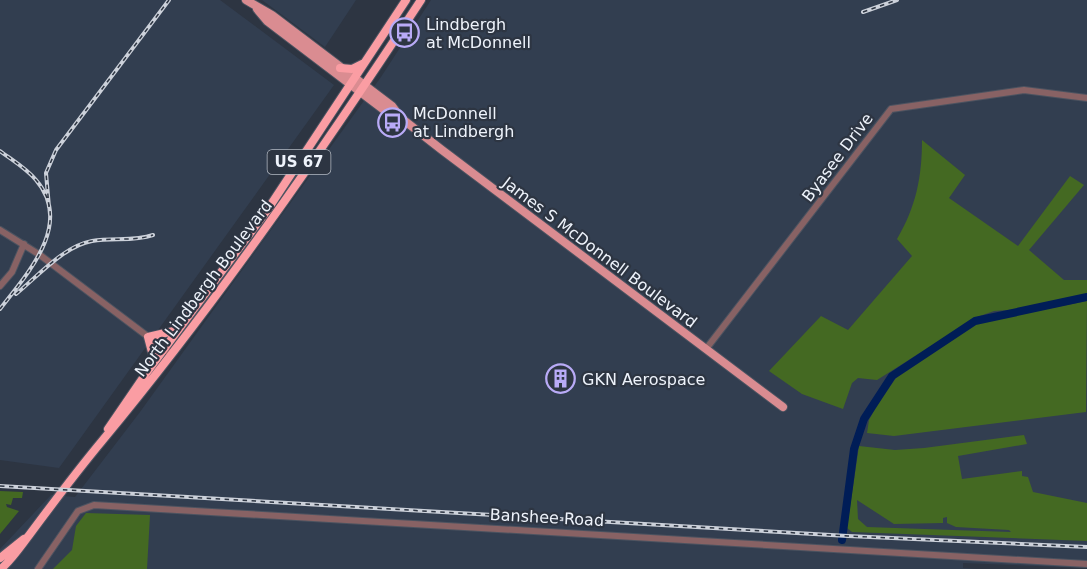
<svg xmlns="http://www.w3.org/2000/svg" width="1087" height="569" font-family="'DejaVu Sans',sans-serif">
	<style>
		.built { fill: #323e50 }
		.green { fill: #446922; fill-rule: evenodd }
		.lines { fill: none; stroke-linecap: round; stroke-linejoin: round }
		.river { stroke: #001d57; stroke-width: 8 }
		.minor-casing { stroke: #4c5360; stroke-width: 8 }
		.major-casing { stroke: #4c5360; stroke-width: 10 }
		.highway-casing { stroke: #4c5360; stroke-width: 10 }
		.minor { stroke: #886264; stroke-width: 6 }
		.major { stroke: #da8c91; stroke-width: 8 }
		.highway { stroke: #fa9da3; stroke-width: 8 }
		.rail-casing { stroke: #ccd1da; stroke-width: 4 }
		.rail { stroke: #2d3542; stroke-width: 1.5; stroke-dasharray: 4.5; stroke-linecap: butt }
		.labels { text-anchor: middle; stroke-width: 4.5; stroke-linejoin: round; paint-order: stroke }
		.shield { fill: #2d3542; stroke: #b4bac4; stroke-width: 1.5 }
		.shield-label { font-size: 15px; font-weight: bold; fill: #eef3fb }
		.poi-label { font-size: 16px; fill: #eef3fb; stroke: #2d3542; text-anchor: start }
		.street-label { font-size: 16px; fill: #eef3fb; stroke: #2d3542 }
	</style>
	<rect width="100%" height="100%" fill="#2d3542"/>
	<path class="built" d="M0 0H220L334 85 59 468 0 460Z
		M262 0H356L325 47Z
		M431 0H1087V568L963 563V568L977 569H0V549L51 495 75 497 140 412 381 77Z"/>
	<path class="green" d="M922 140 965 175 949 198 1018 246 1070 176 1084 185 1029 250 1064 280H1087V296L1023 309 994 311 977 317 877 380 858 378 852 383 843 409 802 394 769 371 821 316 848 330 912 256 897 239C916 207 922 177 922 140Z
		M1087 301 1086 412 894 436 867 433 869 420 877 405 896 378 978 323Z
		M1024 435 1027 444 958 456 962 479 1022 471V476L1028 477 1033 492 1087 503V541L852 532 847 528 859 446 895 450 924 448ZM857 500 894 524 943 523V518L947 517V523L956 527 1009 530 1011 532 867 527 858 519Z
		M0 491 23 492 22 498H13L11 505 6 504 7 507 19 511 0 534Z
		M86 513 150 515 147 569H53L72 550 76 526Z"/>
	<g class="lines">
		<path class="river" d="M842 540 854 449 864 419 892 376 975 321 1087 297"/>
		<defs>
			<path id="minor" d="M0 230 40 255 167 351
				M0 286 12 272 24 244
				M706 349 891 109 1024 90 1087 98
				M38 569 78 511 94 505 1087 564"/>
			<path id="major" d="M246 0 272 15 392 106 401 118 442 150 783 407
				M257 9 267 21 388 113 400 117"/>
			<path id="highway" d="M340 68 352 69 362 64
				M152 365 153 356 148 337 178 330
				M108 429 147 372 268 209 406 0
				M0 558 24 539
				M1 569C13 558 20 547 30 534 53 503 77 471 102 441 218 301 321 152 421 0"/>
		</defs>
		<use href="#minor" class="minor-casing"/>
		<use href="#major" class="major-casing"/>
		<use href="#highway" class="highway-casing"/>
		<use href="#minor" class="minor"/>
		<use href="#major" class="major"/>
		<use href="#highway" class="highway"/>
		<defs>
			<path id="rail" d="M863 12 897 0
				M0 151C12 160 26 168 36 180 74 224 27 274 0 309
				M49 207 46 173 56 150 169 0
				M16 294C38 276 64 246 92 241 113 237 133 242 153 235
				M0 486 848 536 1087 547"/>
		</defs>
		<use href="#rail" class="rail-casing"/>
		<use href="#rail" class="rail"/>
	</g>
	<defs>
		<symbol id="bus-ring" viewBox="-11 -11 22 22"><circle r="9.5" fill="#2d3542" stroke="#b9abf7" stroke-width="1.5"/><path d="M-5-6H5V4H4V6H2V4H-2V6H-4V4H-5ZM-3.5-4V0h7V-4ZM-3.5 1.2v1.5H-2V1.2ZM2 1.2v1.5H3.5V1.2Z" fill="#b9abf7"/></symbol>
		<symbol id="building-ring" viewBox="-11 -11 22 22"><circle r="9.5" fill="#2d3542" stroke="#b9abf7" stroke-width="1.5"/><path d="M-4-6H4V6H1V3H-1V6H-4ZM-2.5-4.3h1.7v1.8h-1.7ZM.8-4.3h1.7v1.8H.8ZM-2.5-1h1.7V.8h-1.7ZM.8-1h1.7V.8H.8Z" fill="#b9abf7"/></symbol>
	</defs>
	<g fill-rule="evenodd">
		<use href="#bus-ring" x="388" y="16" width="33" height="33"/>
		<use href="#bus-ring" x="376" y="106" width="33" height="33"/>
		<use href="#building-ring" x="544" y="362" width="33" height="33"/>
	</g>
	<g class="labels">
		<rect class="shield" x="267.5" y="150" width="63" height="24" rx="4.5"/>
		<g class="shield-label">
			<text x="299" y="167">US 67</text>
		</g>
		<g class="poi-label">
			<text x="426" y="30">Lindbergh<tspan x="426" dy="18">at McDonnell</tspan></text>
			<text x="413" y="119">McDonnell<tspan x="413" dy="18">at Lindbergh</tspan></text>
			<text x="582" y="385">GKN Aerospace</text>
		</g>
		<g class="street-label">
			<text transform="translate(837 157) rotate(-53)" y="6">Byasee Drive</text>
			<text transform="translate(600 252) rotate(37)" y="6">James S McDonnell Boulevard</text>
			<text transform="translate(203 288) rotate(-53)" y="6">North Lindbergh Boulevard</text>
			<text transform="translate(547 517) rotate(3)" y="6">Banshee Road</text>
		</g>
	</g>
</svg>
